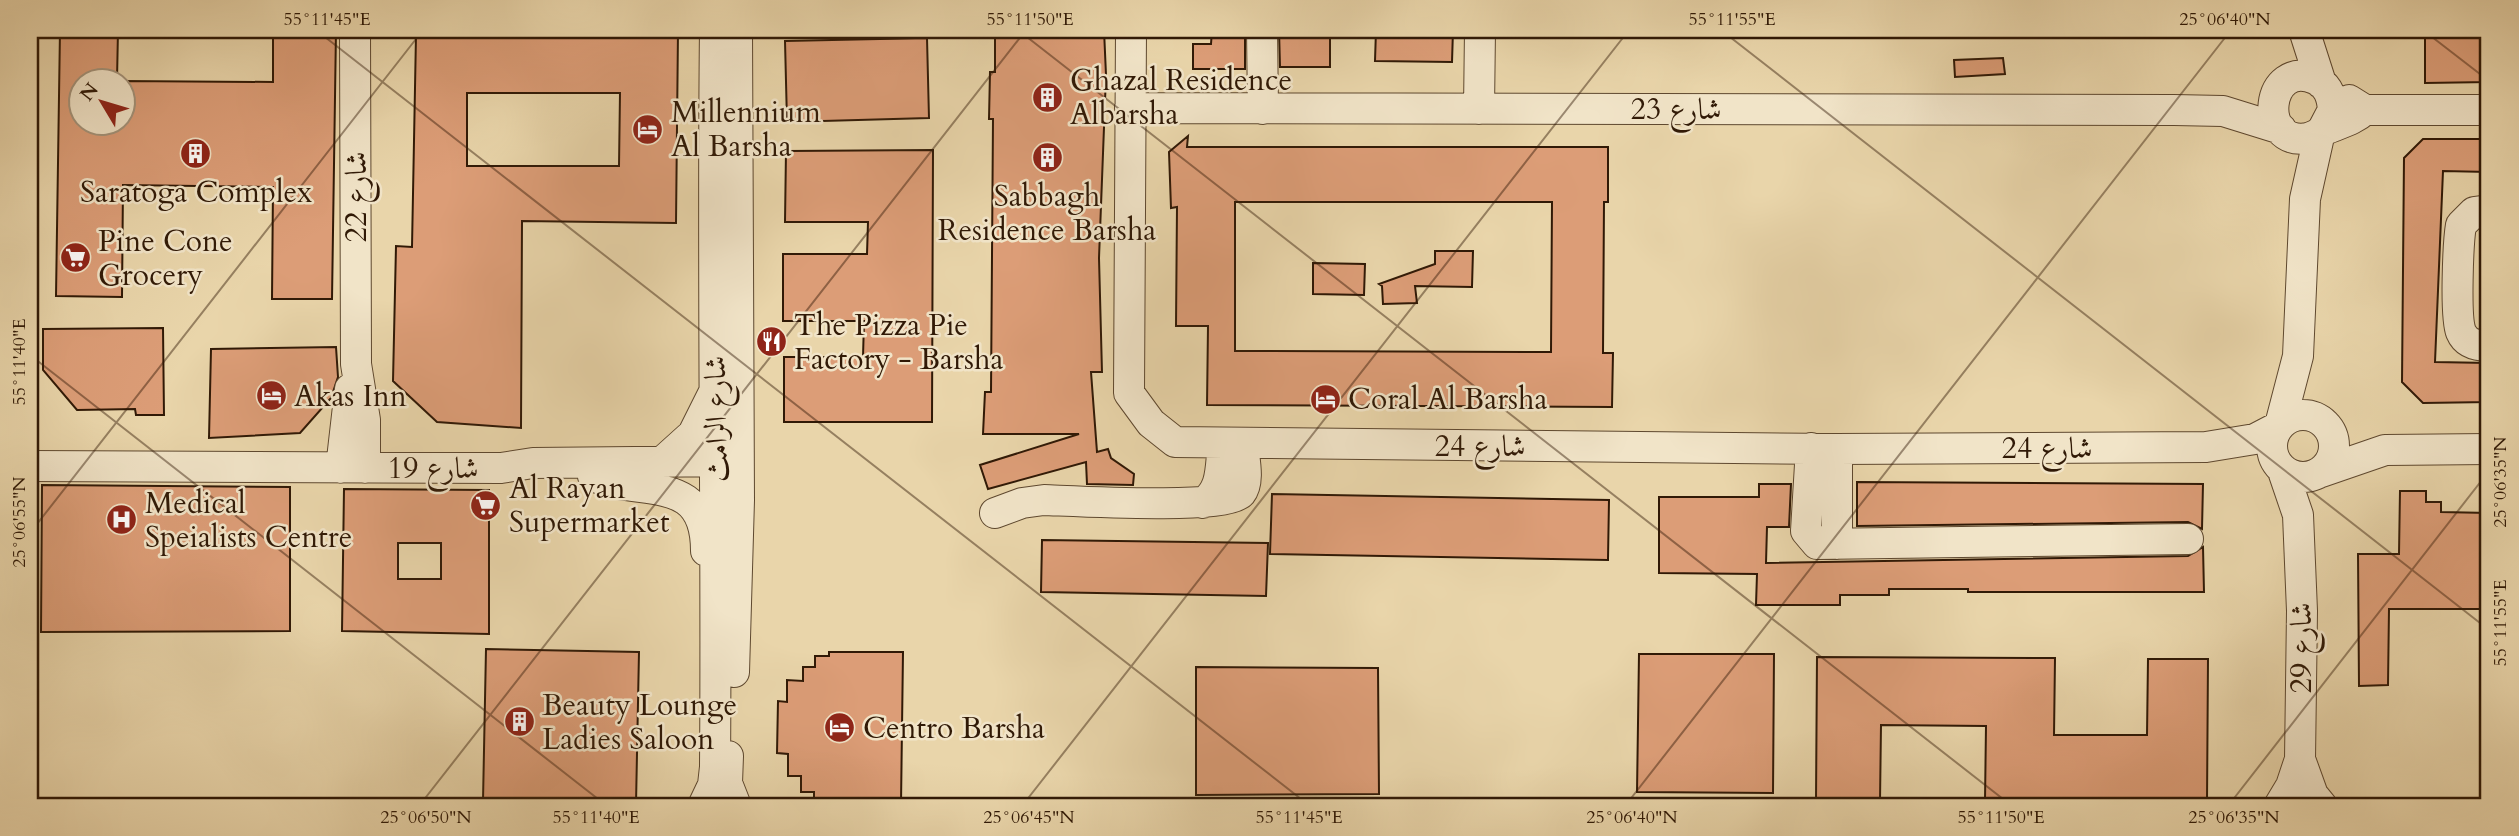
<svg xmlns="http://www.w3.org/2000/svg" width="2519" height="836" font-family="Cardo,Amiri,serif">
	<style>
		.building { fill: #dc9d77; stroke: #301906; stroke-width: 2; fill-rule: evenodd }
		.lines { fill: none; stroke-linecap: round; stroke-linejoin: round }
		.minor-casing { stroke: #5e482f; stroke-width: 32 }
		.minor { stroke: #f1e4c8; stroke-width: 30 }
		.ticks { fill: none; stroke: #301906; stroke-width: 2; stroke-opacity: 0.45 }
		.labels { text-anchor: middle; stroke-width: 5; stroke-linejoin: round; paint-order: stroke }
		.poi-label { font-size: 30px; fill: #301906; stroke: #f1e4c8; text-anchor: start }
		.street-label { font-size: 30px; fill: #301906; stroke: #f1e4c8 }
		.neatline { fill: none; stroke: #301906; stroke-width: 2.5 }
		.ticks-label { font-size: 18px; text-anchor: middle; fill: #301906 }
	</style>
	<rect width="100%" height="100%" fill="#e9d5aa"/>
	<filter id="stains"><feTurbulence type="fractalNoise" baseFrequency=".00286" numOctaves="4"/><feColorMatrix values="0 0 0 0 .2 0 0 0 0 .09 0 0 0 0 .02 0 0 0 .5 -.17"/></filter>
	<radialGradient id="worn" r=".72"><stop offset=".6" stop-color="#630" stop-opacity="0"/><stop offset="1" stop-color="#630" stop-opacity=".3"/></radialGradient>
	<path class="building" d="M60 30H118L117 80H80V122H122V81L273 82V30H336L332 299H272L273 187 123 185 122 297 56 296Z
		M995 30H1104L1106 75 1099 258 1102 372H1091L1097 452 1108 449 1111 458 1134 474 1133 485 1087 484 1086 462 988 489 980 465 1079 434H983L985 392H991L993 119H989L990 72H995Z
		M1212 30H1245V69H1193V44H1211Z
		M1279 30H1330V67H1280Z
		M1376 30H1453L1452 62 1375 61Z
		M2425 30H2489V82L2425 83Z
		M678 31 676 223 522 221 521 428 437 422 393 381 396 246 412 247 416 35ZM467 93H620L619 166H467Z
		M927 38 929 118 787 122 785 41Z
		M2003 58 2005 74 1955 77 1954 60Z
		M1188 136 1187 147H1608V202H1604L1603 353H1613L1612 407 1207 405 1208 326H1176L1177 207 1171 208 1169 152ZM1235 202H1552L1551 352 1235 351Z
		M2423 139H2489V172L2443 171 2435 362 2489 363V402L2423 403 2402 382 2404 158Z
		M933 150 932 422H784V357H863L864 321H783V254H867L868 222H785L786 151Z
		M1435 251H1473L1472 287 1415 286 1417 303 1383 304 1382 286 1379 284 1435 264Z
		M1313 263 1365 264 1364 295 1313 294Z
		M163 328 164 415H136L135 409 77 410 43 370V329Z
		M336 347 338 377 331 398 300 433 209 438 211 349Z
		M1857 482 2203 484 2202 529 2188 522 1857 526Z
		M1759 484H1791L1789 527H1767L1766 563 2188 556 2203 547 2204 592H1968V589H1889V595H1840V605H1756L1757 574 1659 573V497H1759Z
		M42 485 290 487V631L41 632Z
		M344 489 489 490V634L342 631ZM398 543H441V579H398Z
		M2400 491H2426V502H2441V512L2489 513V609H2389L2388 685 2359 686 2358 554H2399Z
		M1272 494 1609 500 1608 560 1270 554Z
		M1042 540 1268 543 1266 596 1041 592Z
		M486 649 639 652 636 804 483 801Z
		M829 652H903L901 804 814 803V792H801V776H788V754L777 753 778 701 787 702V680L803 681V667H815V656H829Z
		M1639 654H1774L1773 793 1637 792Z
		M1817 657 2055 658 2054 735H2147L2148 659H2208L2207 802 1985 801 1986 726 1881 725 1880 801 1816 800Z
		M1196 667 1378 668 1379 794 1196 795Z"/>
	<g class="lines">
		<defs>
			<path id="minor" d="M355 30 356 364 365 420V468
				M1131 30 1129 393 1151 423 1175 442 1837 449 2206 447 2255 439 2278 427
				M1262 30 1263 109
				M2304 30 2321 83
				M2349 100 2365 110H2489
				M1130 108 2174 110 2223 111 2281 129
				M1479 109 1480 30
				M2322 131 2333 110C2332 96 2328 85 2315 79 2266 58 2256 147 2308 138 2315 136 2321 132 2327 129 2341 123 2354 120 2365 110
				M2489 210 2474 212 2461 225C2458 243 2455 317 2461 332 2466 344 2478 346 2489 346
				M2272 446a31 31 0 1 1 62 0a31 31 0 1 1-62 0Z
				M2280 425 2298 356 2305 199 2320 132
				M1811 448 1806 531 1817 544 2188 539
				M662 462 693 434 713 394
				M30 466 501 468 533 463 736 461
				M341 468 350 389
				M2321 472 2385 450 2489 449
				M593 476C640 498 706 471 706 551
				M1203 503C1223 489 1220 467 1223 445
				M995 513 1022 503 1044 500C1074 501 1227 510 1241 493 1250 482 1244 458 1243 445
				M1837 544V449
				M734 672 739 500 737 30
				M728 756 727 783 736 806
				M2300 759 2313 795 2322 806
				M703 806 713 785 715 767C717 521 712 275 715 30
				M2279 806 2291 786 2300 759 2302 611 2298 515 2283 471"/>
		</defs>
		<use href="#minor" class="minor-casing"/>
		<use href="#minor" class="minor"/>
	</g>
	<path class="ticks" d="M316 30 1310 806M1018 30 2012 806M1721 30 2489 630M2423 30 2489 81M30 355 607 806M30 533 423 30M419 806 1026 30M1022 806 1629 30M1625 806 2231 30M2228 806 2489 471"/>
	<defs>
		<symbol id="building-disc" viewBox="-11 -11 22 22"><circle r="9.5" fill="#8f2418" stroke="#f1e4c8"/><path d="M-4-6H4V6H1V3H-1V6H-4ZM-2.5-4.3h1.7v1.8h-1.7ZM.8-4.3h1.7v1.8H.8ZM-2.5-1h1.7V.8h-1.7ZM.8-1h1.7V.8H.8Z" fill="#fff"/></symbol>
		<symbol id="hotel-disc" viewBox="-11 -11 22 22"><circle r="9.5" fill="#8f2418" stroke="#f1e4c8"/><path d="M-6-4.5h1.5V1H6V5H4.5V3h-9V5H-6ZM-4 0a1.8 1.8 0 1 1 3.6 0ZM.5 0V-2.5h3Q6-2.5 6 0Z" fill="#fff"/></symbol>
		<symbol id="supermarket-disc" viewBox="-11 -11 22 22"><circle r="9.5" fill="#8f2418" stroke="#f1e4c8"/><path d="M-6-5.5h2.5l.6 2H6L4.5 2H-2.5L-4.4-4H-6ZM-1.5 3.2a1.3 1.3 0 1 0 .1 0ZM3 3.2a1.3 1.3 0 1 0 .1 0Z" fill="#fff"/></symbol>
		<symbol id="restaurant-disc" viewBox="-11 -11 22 22"><circle r="9.5" fill="#8f2418" stroke="#f1e4c8"/><path d="M-5-6h1v4h1v-4h1v4h1v-4h1v5L-1.5 .5V6h-2V.5L-5-1ZM5-6V6H3V1.5H1.5Q1.5-4 5-6Z" fill="#fff"/></symbol>
		<symbol id="hospital-disc" viewBox="-11 -11 22 22"><circle r="9.5" fill="#8f2418" stroke="#f1e4c8"/><path d="M-5-5h3v3.5h4V-5h3V5h-3V1.5h-4V5h-3Z" fill="#fff"/></symbol>
	</defs>
	<g fill-rule="evenodd">
		<use href="#building-disc" x="1030" y="80" width="35" height="35"/>
		<use href="#hotel-disc" x="630" y="112" width="35" height="35"/>
		<use href="#building-disc" x="178" y="136" width="35" height="35"/>
		<use href="#building-disc" x="1030" y="140" width="35" height="35"/>
		<use href="#supermarket-disc" x="58" y="240" width="35" height="35"/>
		<use href="#restaurant-disc" x="754" y="324" width="35" height="35"/>
		<use href="#hotel-disc" x="254" y="378" width="35" height="35"/>
		<use href="#hotel-disc" x="1308" y="382" width="35" height="35"/>
		<use href="#supermarket-disc" x="468" y="488" width="35" height="35"/>
		<use href="#hospital-disc" x="104" y="502" width="35" height="35"/>
		<use href="#building-disc" x="502" y="704" width="35" height="35"/>
		<use href="#hotel-disc" x="822" y="710" width="35" height="35"/>
	</g>
	<g class="labels">
		<g class="poi-label">
			<text x="1070" y="90">Ghazal Residence<tspan x="1070" dy="34">Albarsha</tspan></text>
			<text x="671" y="122">Millennium<tspan x="671" dy="34">Al Barsha</tspan></text>
			<text x="196" y="202" text-anchor="middle">Saratoga Complex</text>
			<text x="1047" y="206" text-anchor="middle">Sabbagh<tspan x="1047" dy="34">Residence Barsha</tspan></text>
			<text x="98" y="251">Pine Cone<tspan x="98" dy="34">Grocery</tspan></text>
			<text x="794" y="335">The Pizza Pie<tspan x="794" dy="34">Factory - Barsha</tspan></text>
			<text x="294" y="406">Akas Inn</text>
			<text x="1348" y="409">Coral Al Barsha</text>
			<text x="509" y="498">Al Rayan<tspan x="509" dy="34">Supermarket</tspan></text>
			<text x="145" y="513">Medical<tspan x="145" dy="34">Speialists Centre</tspan></text>
			<text x="542" y="715">Beauty Lounge<tspan x="542" dy="34">Ladies Saloon</tspan></text>
			<text x="863" y="738">Centro Barsha</text>
		</g>
		<g class="street-label">
			<text x="1676" y="119">شارع 23</text>
			<text transform="translate(356 197) rotate(-90)" y="10">شارع 22</text>
			<text transform="translate(716 419) rotate(-91)" y="10">شارع الرامث</text>
			<text x="1480" y="456">شارع 24</text>
			<text x="2047" y="458">شارع 24</text>
			<text x="433" y="478">شارع 19</text>
			<text transform="translate(2301 648) rotate(-90)" y="10">شارع 29</text>
		</g>
	</g>
	<rect width="2519" height="836" fill="none" stroke="#e9d5aa" stroke-width="77"/>
	<g transform="translate(102 102) rotate(308)"><circle r="33" fill="#f1e4c8" stroke="#a4937a" stroke-width="2"/>
	<path d="M0-5L12 26L0 18L-12 26Z" fill="#8f2418"/>
	<text y="-10" font-size="19" font-weight="bold" text-anchor="middle" fill="#301906">N</text>
	</g>
	<rect x="38" y="38" width="2442" height="760" class="neatline"/>
	<g class="ticks-label">
		<text x="327" y="25">55°11'45"E</text>
		<text x="1030" y="25">55°11'50"E</text>
		<text x="1732" y="25">55°11'55"E</text>
		<text x="2225" y="25">25°06'40"N</text>
		<text transform="translate(19 362) rotate(-90)" y="6">55°11'40"E</text>
		<text transform="translate(2500 482) rotate(-90)" y="6">25°06'35"N</text>
		<text transform="translate(19 522) rotate(-90)" y="6">25°06'55"N</text>
		<text transform="translate(2500 623) rotate(-90)" y="6">55°11'55"E</text>
		<text x="426" y="823">25°06'50"N</text>
		<text x="596" y="823">55°11'40"E</text>
		<text x="1029" y="823">25°06'45"N</text>
		<text x="1299" y="823">55°11'45"E</text>
		<text x="1632" y="823">25°06'40"N</text>
		<text x="2001" y="823">55°11'50"E</text>
		<text x="2234" y="823">25°06'35"N</text>
	</g>
	<rect width="100%" height="100%" filter="url(#stains)"/>
	<rect width="100%" height="100%" fill="url(#worn)"/>
</svg>
